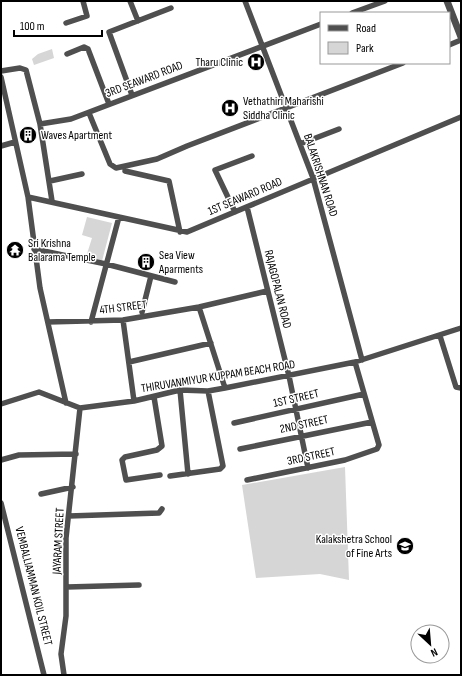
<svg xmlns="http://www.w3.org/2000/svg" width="462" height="676" font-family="'Sofia Sans Condensed',sans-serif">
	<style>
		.green { fill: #d6d6d6 }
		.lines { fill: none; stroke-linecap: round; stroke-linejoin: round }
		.minor { stroke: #4f4f4f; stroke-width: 5.5 }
		.tertiary { stroke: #4f4f4f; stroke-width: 7 }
		.labels { text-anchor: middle; stroke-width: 3; stroke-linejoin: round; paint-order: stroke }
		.poi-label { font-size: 12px; fill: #000; stroke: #fff; text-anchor: start }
		.street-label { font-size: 12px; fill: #000; stroke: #fff }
	</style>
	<rect width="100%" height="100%" fill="#fff"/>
	<path class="green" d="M52 49 54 58 34 65 32 59 38 54Z
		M87 217 112 223 102 261 86 257 92 238 82 235Z
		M345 467 349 580 320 574 256 578 242 485Z"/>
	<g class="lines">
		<path class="minor" d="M130 1 138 21
			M245 1 313 178 362 360
			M352 13 385 1
			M66 23 87 16 83 1
			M449 45 461 40
			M67 54 84 47 88 49 109 104
			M1 71 20 68 26 70 40 124 52 201
			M1 77 28 197 40 288 66 403
			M132 95 109 32 171 8
			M89 113 110 164 116 168 157 159 187 146 403 63
			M40 124 71 119 321 24
			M300 144 339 129
			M1 146 15 142
			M125 171 169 181 180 232
			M50 181 82 174
			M28 197 187 232 461 117
			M247 207 289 376 308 468
			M235 212 215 170 252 156
			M34 249 106 264 175 282
			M199 307 225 388
			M142 312 151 276
			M123 320 134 401
			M48 322 123 320 199 307 267 291
			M91 322 119 217
			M440 336 456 387 461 388
			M129 362 211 343
			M180 390 188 474
			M154 397 162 446 157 450 125 457 122 460 126 480 160 475
			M1 404 39 392 80 408 134 401 180 390 208 391 225 388 355 362 461 328
			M234 423 364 394
			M240 449 372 422
			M1 460 19 455 76 454
			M170 476 220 469 223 466 208 391
			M247 480 345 460 377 449 379 445 355 362
			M41 494 73 487
			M1 503 44 675
			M69 516 159 513 162 509
			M67 587 139 585
			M64 675 61 654 66 616V538L80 408"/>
		<path class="tertiary" d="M447 1 461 37"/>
	</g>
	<defs>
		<symbol id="hospital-disc" viewBox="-11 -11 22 22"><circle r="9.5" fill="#000" stroke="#fff"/><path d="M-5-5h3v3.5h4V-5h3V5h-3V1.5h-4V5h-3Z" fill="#fff"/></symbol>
		<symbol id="building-disc" viewBox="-11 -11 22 22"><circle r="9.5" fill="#000" stroke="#fff"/><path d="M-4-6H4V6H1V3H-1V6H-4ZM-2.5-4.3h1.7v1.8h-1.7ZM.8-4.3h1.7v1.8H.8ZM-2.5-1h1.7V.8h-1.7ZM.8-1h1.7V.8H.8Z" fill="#fff"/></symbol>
		<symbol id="temple-disc" viewBox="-11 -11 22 22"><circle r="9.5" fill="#000" stroke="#fff"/><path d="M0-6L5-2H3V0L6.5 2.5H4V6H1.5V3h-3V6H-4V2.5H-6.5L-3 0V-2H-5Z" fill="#fff"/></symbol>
		<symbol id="university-disc" viewBox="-11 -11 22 22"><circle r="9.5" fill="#000" stroke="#fff"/><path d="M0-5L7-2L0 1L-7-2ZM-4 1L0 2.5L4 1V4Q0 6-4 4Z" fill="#fff"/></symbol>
	</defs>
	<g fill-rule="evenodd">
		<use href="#hospital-disc" x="246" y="52" width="20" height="20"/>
		<use href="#hospital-disc" x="220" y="98" width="20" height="20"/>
		<use href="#building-disc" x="18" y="125" width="20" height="20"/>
		<use href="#temple-disc" x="5" y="240" width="20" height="20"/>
		<use href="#building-disc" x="136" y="252" width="20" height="20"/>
		<use href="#university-disc" x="395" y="536" width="20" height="20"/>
	</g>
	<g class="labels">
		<g class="poi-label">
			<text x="243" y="66" text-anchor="end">Tharu Clinic</text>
			<text x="243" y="105">Vethathiri Maharishi<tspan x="243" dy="14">Siddha Clinic</tspan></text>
			<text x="41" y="139">Waves Apartment</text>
			<text x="28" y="247">Sri Krishna<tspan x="28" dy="14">Balarama Temple</tspan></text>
			<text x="159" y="259">Sea View<tspan x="159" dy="14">Aparments</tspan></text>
			<text x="392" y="543" text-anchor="end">Kalakshetra School<tspan x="392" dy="14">of Fine Arts</tspan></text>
		</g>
		<g class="street-label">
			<text transform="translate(144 79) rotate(-21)" y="4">3RD SEAWARD ROAD</text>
			<text transform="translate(321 175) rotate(72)" y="4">BALAKRISHNAN ROAD</text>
			<text transform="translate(245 196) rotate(-23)" y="4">1ST SEAWARD ROAD</text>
			<text transform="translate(278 289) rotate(76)" y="4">RAJAGOPALAN ROAD</text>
			<text transform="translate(123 307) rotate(-7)" y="4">4TH STREET</text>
			<text transform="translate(218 376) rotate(-9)" y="4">THIRUVANMIYUR KUPPAM BEACH ROAD</text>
			<text transform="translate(296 398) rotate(-13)" y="4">1ST STREET</text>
			<text transform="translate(304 424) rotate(-12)" y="4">2ND STREET</text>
			<text transform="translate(311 456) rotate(-12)" y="4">3RD STREET</text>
			<text transform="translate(58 541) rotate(-87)" y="4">JAYARAM STREET</text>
			<text transform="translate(34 586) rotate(76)" y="4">VEMBALLIAMMAN KOIL STREET</text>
		</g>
	</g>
	<rect width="462" height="676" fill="none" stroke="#000000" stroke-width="4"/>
	<rect x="320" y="12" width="130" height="52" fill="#ffffff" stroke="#999999"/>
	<rect x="328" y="25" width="20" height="6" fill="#4f4f4f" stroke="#999999"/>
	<text x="356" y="32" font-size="12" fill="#000000">Road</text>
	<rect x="328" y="42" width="20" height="12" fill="#d6d6d6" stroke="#999999"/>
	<text x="356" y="52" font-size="12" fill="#000000">Park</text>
	<g transform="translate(430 644) rotate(154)"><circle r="19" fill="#ffffff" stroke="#999999"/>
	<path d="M0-3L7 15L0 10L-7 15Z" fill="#000000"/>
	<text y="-6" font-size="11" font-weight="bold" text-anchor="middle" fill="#000000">N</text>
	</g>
	<path d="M14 30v6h88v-6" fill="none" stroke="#000000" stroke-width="2"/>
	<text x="20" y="30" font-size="12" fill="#000000" stroke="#ffffff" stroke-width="3" paint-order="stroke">100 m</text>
</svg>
